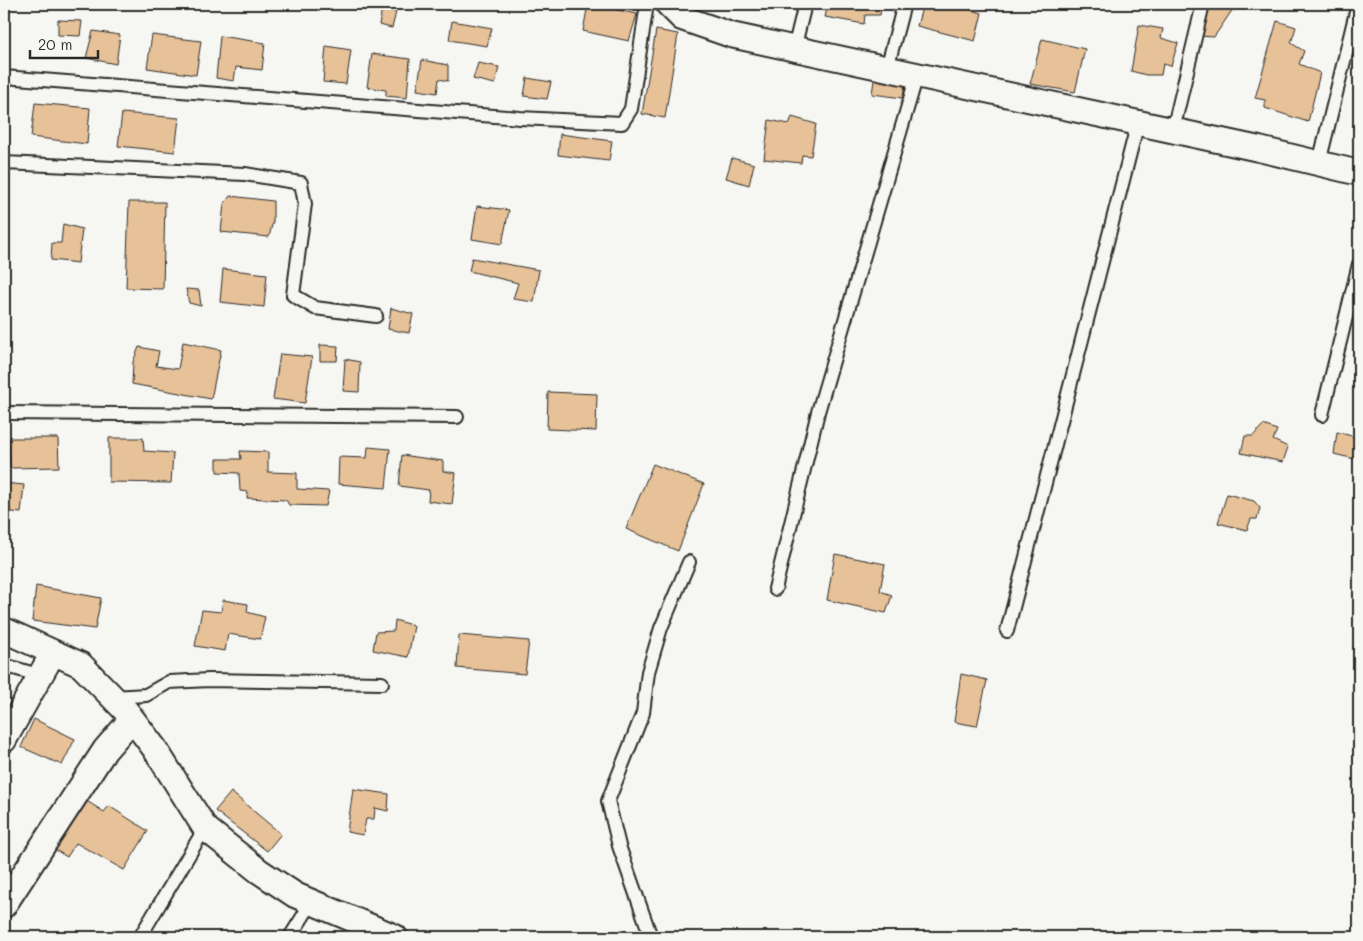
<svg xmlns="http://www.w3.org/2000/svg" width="1363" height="941" font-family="Mali,sans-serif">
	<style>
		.building { fill: #e7c197; stroke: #2b2b2b }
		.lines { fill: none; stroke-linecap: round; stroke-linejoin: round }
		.lane-casing { stroke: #2b2b2b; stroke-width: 16 }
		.street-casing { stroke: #2b2b2b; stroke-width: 28 }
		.lane { stroke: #f6f6f2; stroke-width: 12 }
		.street { stroke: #f6f6f2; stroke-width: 24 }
	</style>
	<rect width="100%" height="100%" fill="#f6f6f2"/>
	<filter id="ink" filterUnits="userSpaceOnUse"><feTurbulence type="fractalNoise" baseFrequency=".02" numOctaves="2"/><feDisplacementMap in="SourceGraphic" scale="10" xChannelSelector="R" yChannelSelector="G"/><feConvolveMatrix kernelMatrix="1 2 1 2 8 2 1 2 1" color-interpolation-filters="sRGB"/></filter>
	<g filter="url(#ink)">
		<path class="building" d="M588 4 637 14 629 41 583 31Z
			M828 4H882L880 15H865L864 24 825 17Z
			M923 4H949L982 13 975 41 917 26Z
			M1209 4 1235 6 1214 37 1199 36Z
			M382 8 396 12 392 28 379 25Z
			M58 20 82 21 80 36 58 35Z
			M452 21 492 28 487 46 449 40Z
			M1277 21 1296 27 1291 43 1304 51 1299 64 1320 73 1308 122 1265 108V100L1255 98Z
			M1139 25 1163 29 1161 38 1178 43 1171 66 1163 64 1161 75H1146L1131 71Z
			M656 30 678 34 665 118 642 114Z
			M93 31 120 35 116 64 86 58Z
			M152 35 201 41 196 75 147 68Z
			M220 36 265 43 262 70 236 67 234 81 216 78Z
			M1042 39 1085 49 1075 92 1030 84Z
			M326 46 351 50 346 84 323 82Z
			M372 54 410 59 407 98 386 96V90L367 87Z
			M422 60 448 65V81L439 79 437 93 417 90Z
			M478 63 499 67 495 84 473 79Z
			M527 78 551 82 547 99 524 96Z
			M874 80 905 84 903 98 872 94Z
			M35 103 90 108 87 144 31 137Z
			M122 113 179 118 175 152 118 146Z
			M792 117 816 124 811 156 802 155 801 163 764 159 769 120 789 124Z
			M560 134 612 141 609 161 558 155Z
			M732 158 754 164 749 185 726 178Z
			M230 196 273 201V221L269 237 221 232 224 204Z
			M129 202H165L163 289 126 288Z
			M477 206 509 210 502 244 472 239Z
			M63 224 82 229 78 263 51 260 52 243H61Z
			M472 258 539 270 534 302 513 299 518 283 469 271Z
			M223 269 267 274 264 307 220 302Z
			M186 289 199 290 201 306 189 303Z
			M391 308 413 314 409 333 388 329Z
			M183 342 221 350 211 399 132 384 133 362 139 347 159 351 156 366 178 369Z
			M320 345 338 346 337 361H320Z
			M280 354 312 357 305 403 273 399Z
			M345 359 360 362 359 392 343 391Z
			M548 392 597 394 596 431 547 429Z
			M1263 425 1277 430 1273 440 1288 447 1283 462 1241 453 1245 436H1253Z
			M1337 432 1359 438V460L1334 454Z
			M9 438H58L59 467 10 468Z
			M109 438H143L144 451 173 453 171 483 109 482Z
			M368 447 390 449 386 488 338 484 339 457 367 458Z
			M240 451 268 452V472L297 473V489L329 491 326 506 289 505 286 500 247 498 248 492 240 491 239 473 217 472V459H241Z
			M402 455 443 461V471L456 473 452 504 428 501 429 490 399 486Z
			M653 464 704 484 678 551 626 529Z
			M4 483 24 485 21 513 4 511Z
			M1227 494 1254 501 1260 508 1257 519H1251L1247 530 1218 523Z
			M835 554 885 564 880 591 892 595 886 613 827 600Z
			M36 586 101 598 95 629 32 621Z
			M223 600 248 604 247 612 265 617 260 639 228 634 225 651 195 646 202 610 221 612Z
			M395 620 414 626 408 657 373 650 376 632 394 631Z
			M459 635 529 641 525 674 457 668Z
			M961 674 987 680 977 726 954 722Z
			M34 719 75 739 62 765 21 747Z
			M353 789 389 794 388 811 375 808 374 819H366L363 835 347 832Z
			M231 792 281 834 267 851 215 811Z
			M79 796 104 812 109 806 148 831 124 870 76 843 67 857 49 846Z"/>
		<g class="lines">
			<defs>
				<path id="lane" d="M794 49 805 4
					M887 68 904 4
					M4 77 520 118 622 123 631 109 647 4
					M1173 130 1203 4
					M4 163 245 174 301 183 305 204 293 295 315 308 376 316
					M1319 163 1358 4
					M4 413 457 417
					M1322 415 1359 264
					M775 589 818 412 917 75
					M1007 631 1138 122
					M4 665 41 676
					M113 697 146 695 169 682 210 680 382 683
					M140 937 205 828
					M290 937 312 902
					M651 937 619 846 608 801 643 713 648 672 661 628 689 562"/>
				<path id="street" d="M668 4 682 18 731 35 1259 149 1359 173
					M4 630 81 665 127 712 155 749 205 828 259 871 295 895 395 937
					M4 740 53 653
					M4 905 105 750 132 719"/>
			</defs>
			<use href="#lane" class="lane-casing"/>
			<use href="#street" class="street-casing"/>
			<use href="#lane" class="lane"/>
			<use href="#street" class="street"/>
		</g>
	</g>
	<rect width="1363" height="941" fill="none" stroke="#f6f6f2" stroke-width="20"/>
	<rect x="10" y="10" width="1343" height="921" fill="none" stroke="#2b2b2b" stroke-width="2" filter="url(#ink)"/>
	<path d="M30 50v8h68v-8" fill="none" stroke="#2b2b2b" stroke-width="2.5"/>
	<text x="38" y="50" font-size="15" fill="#2b2b2b" stroke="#f6f6f2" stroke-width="4" paint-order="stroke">20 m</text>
</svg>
